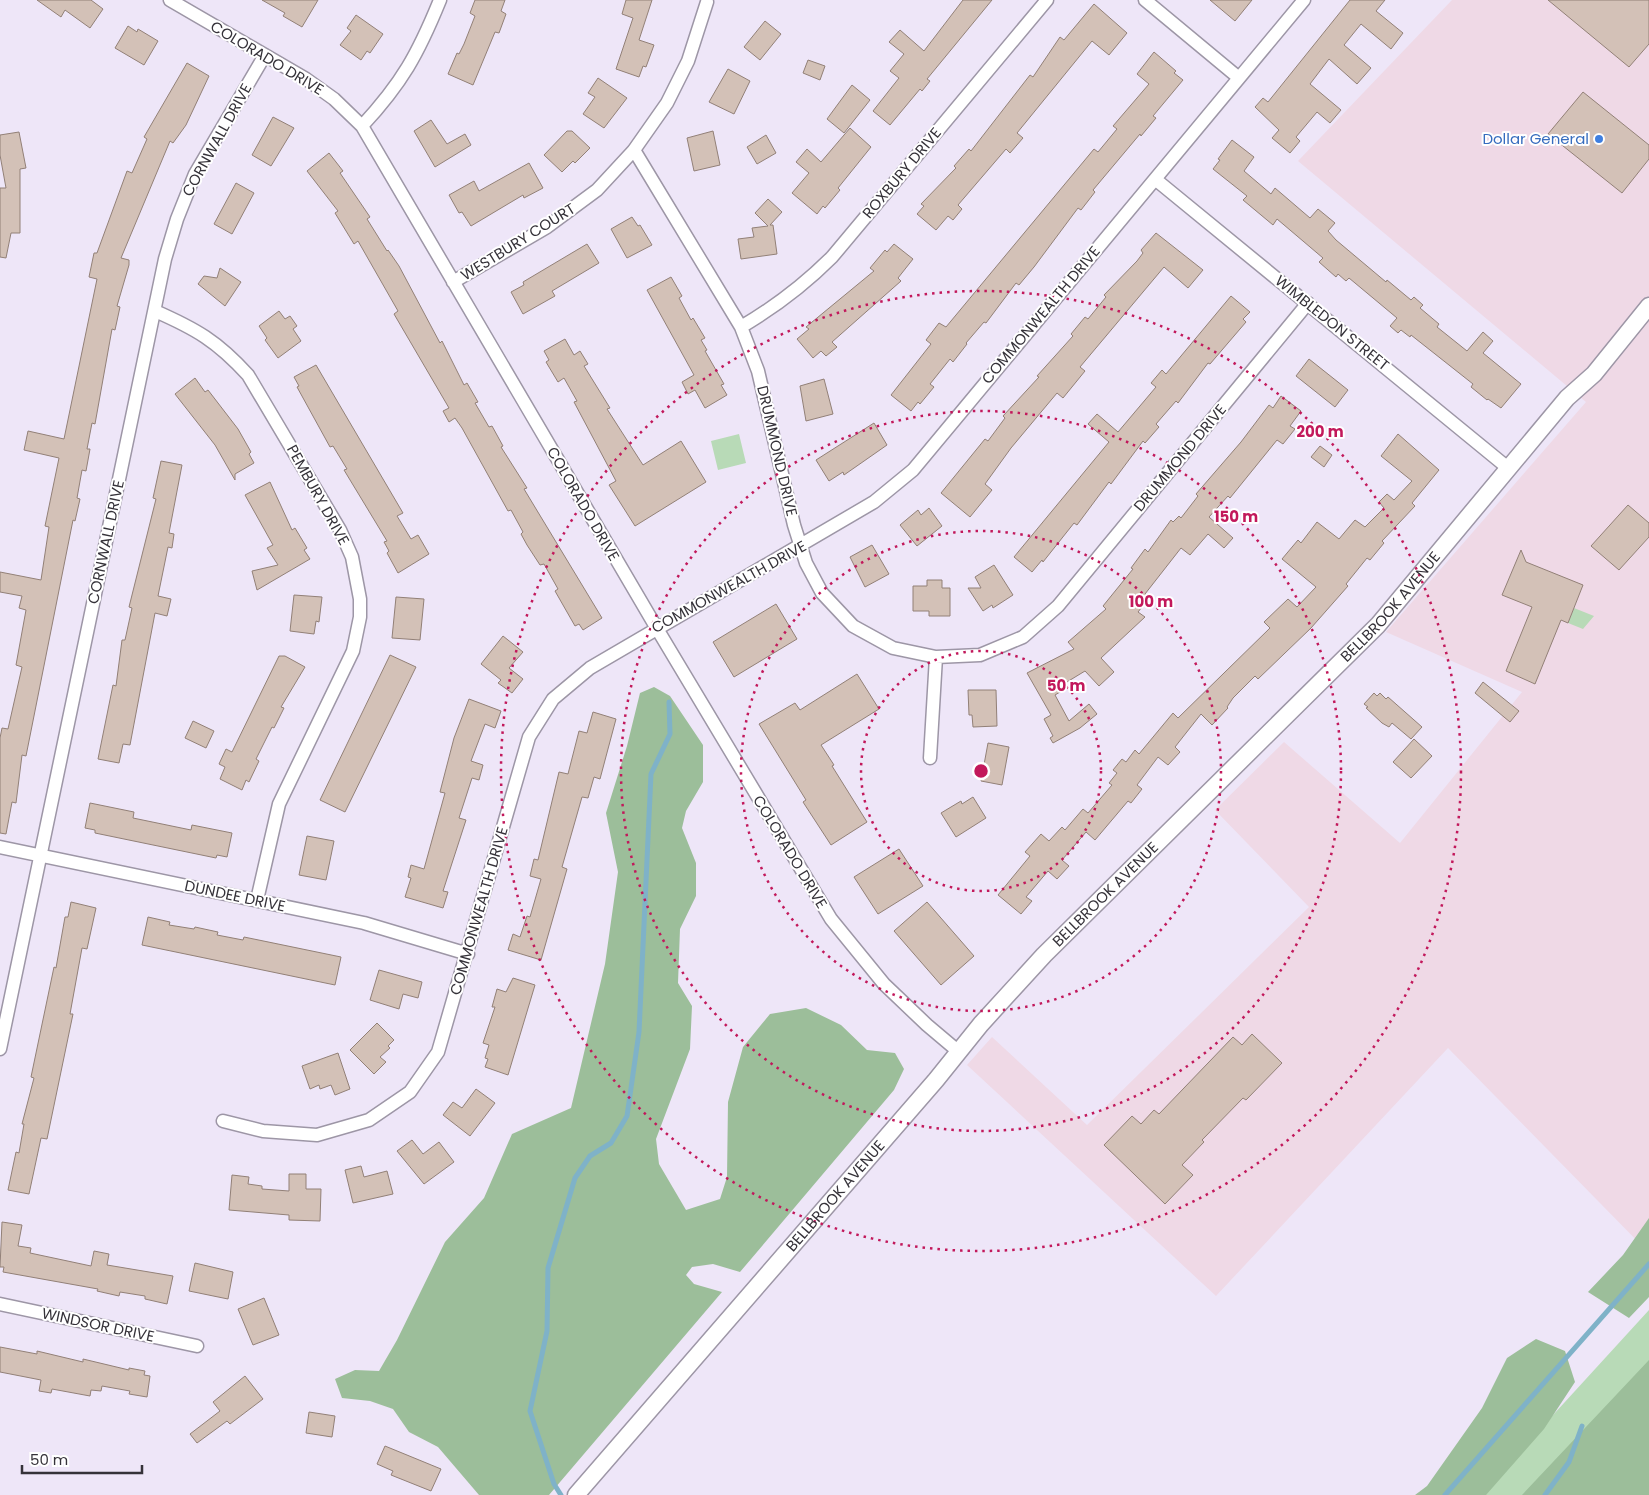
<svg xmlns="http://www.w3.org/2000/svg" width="1649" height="1495" font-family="Poppins,sans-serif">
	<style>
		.commercial { fill: #efd9e6 }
		.green { fill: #b8dab7 }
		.forest { fill: #9cbe9a }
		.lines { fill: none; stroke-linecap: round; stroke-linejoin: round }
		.stream { stroke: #7fb2c8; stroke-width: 5 }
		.building { fill: #d3c1b7; stroke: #928077 }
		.minor-casing { stroke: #9d96a6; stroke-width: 15 }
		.tertiary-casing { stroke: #9d96a6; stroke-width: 19 }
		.minor { stroke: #fff; stroke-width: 12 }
		.tertiary { stroke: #fff; stroke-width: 16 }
		.ring { fill: none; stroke: #c2185b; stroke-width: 2.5; stroke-dasharray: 2.5 5 }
		.shop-dot { fill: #3f7fe0; stroke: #fff; stroke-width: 2 }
		.labels { text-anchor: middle; stroke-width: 4; stroke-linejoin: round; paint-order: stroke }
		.street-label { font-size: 15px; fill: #353239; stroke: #fff }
		.shop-label { font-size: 15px; fill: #366cbe; stroke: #fff; text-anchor: end }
		.centre { fill: #c2185b; stroke: #fff; stroke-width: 2.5 }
		.ring-label { font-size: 15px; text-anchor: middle; font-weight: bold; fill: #c2185b; stroke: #fff; stroke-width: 4; stroke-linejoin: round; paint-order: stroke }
	</style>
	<rect width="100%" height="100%" fill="#eee6f8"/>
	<path class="commercial" d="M1452 0H1649V1253L1448 1048 1216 1296 967 1065 992 1037 1087 1125 1309 907 1215 810 1284 742 1400 843 1522 692 1386 632 1586 402 1298 161Z"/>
	<path class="green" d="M739 434 746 463 718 470 711 441Z
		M1574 608 1594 616 1583 629 1568 623Z
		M1649 1310V1378L1540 1495H1480Z"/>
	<path class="forest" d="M654 687 670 696 703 745V782L686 811 682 828 696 863V896L680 929 678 983 692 1006 690 1049 656 1139 659 1164 686 1210 720 1199 727 1177 728 1102 743 1047 770 1014 806 1008 841 1025 867 1050 895 1053 904 1069 894 1090 740 1272 713 1264 692 1267 686 1275 694 1284 722 1292 549 1495H479L438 1447 409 1432 393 1409 370 1401 342 1398 335 1379 355 1370 379 1371 397 1340 445 1242 484 1198 512 1134 571 1108 605 964 618 872 606 813 627 746 640 693Z
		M1649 1218V1297L1629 1318 1588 1292 1623 1255Z
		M1536 1339 1565 1351 1575 1382 1544 1429 1486 1495H1415L1427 1486 1482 1408 1507 1358Z
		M1649 1360V1495H1522Z"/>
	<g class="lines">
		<path class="stream" d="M561 1495 554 1484 530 1411 547 1331 548 1268 575 1178 590 1156 611 1143 627 1116 639 1032 651 774 670 734 669 702
			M1445 1495 1649 1264
			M1545 1495 1569 1462 1582 1426"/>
	</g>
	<path class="building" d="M37 0H91L103 9 90 28 65 10 61 17Z
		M262 0H318L302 27 283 16 285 13Z
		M475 0H505L501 11 506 14 499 33 495 32 473 85 448 74 457 53 459 54 464 44 475 16 470 13Z
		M626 0H652L639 40 654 45 646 67 643 66 639 77 616 69 633 18 622 14Z
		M963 0H992L927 79 930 81 922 91 920 89 890 125 873 111 899 78 890 71 904 54 889 42 900 30 924 51Z
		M1210 0H1252L1235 21Z
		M1350 0H1385L1376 11 1403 33 1391 49 1361 24 1344 45 1371 68 1357 84 1329 59 1310 84 1341 110 1330 123 1317 112 1296 137 1300 141 1290 153 1272 138 1279 130 1255 107 1263 98 1268 102Z
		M1548 0H1649V44L1629 67Z
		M1094 4 1127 33 1109 55 1092 41 1017 133 1023 138 1010 153 1006 149 958 205 962 209 953 220 948 216 936 230 917 214 924 206 921 204 956 168 954 166 969 149 971 151 1030 75 1033 77 1060 37 1064 40Z
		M356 15 383 34 370 53 367 51 361 60 340 45 351 31 347 28Z
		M765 21 781 34 760 60 744 47Z
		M128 26 137 32 138 29 158 41 144 65 115 48Z
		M1154 52 1176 71 1174 73 1183 80 1153 116 1156 118 1141 136 1140 134 1093 190 1095 192 1081 210 1078 208 1034 267 1019 285 1016 283 986 323 984 322 966 343 967 344 953 362 950 359 930 384 934 387 920 404 918 402 911 411 891 395 931 344 926 340 939 323 946 327 1094 149 1098 152 1117 129 1113 126 1149 84 1137 74Z
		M808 60 825 66 820 80 803 73Z
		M187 63 209 76 186 125 173 143 170 141 121 258 129 260V265L117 306 120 307 115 330 112 329 95 424 92 423 87 449H90L86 471 82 470 77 498 80 499 75 521 73 520 26 756 22 755 16 803 12 802 6 834 0 833V738L2 728 8 729 22 667 16 665 26 610 19 608 22 596 0 592V572L41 580 49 527 45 526 59 458 24 450 28 431 64 439 97 279 89 277 94 253H97L127 171 132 173 147 139 144 137Z
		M728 69 750 81 734 114 709 102Z
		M598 78 627 98 604 128 583 114 595 97 588 93Z
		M852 85 870 100 844 133 827 119Z
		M1583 92 1649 145V159L1622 193 1548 134Z
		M273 117 294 128 271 166 252 155Z
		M431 120 447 144 465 134 471 145 435 167 414 131Z
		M850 128 871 147 838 188 840 190 825 208 823 206 817 214 792 193 809 173 796 162 807 149 821 162Z
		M567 131H572L590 148 575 163 573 161 562 172 544 155Z
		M713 131 720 165 694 171 687 138Z
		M19 132 26 168 20 169V233H11L6 258 0 257V188H6L0 155V135Z
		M766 135 776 153 757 164 747 147Z
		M1232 140 1254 157 1244 171 1271 194 1275 188 1310 218 1318 209 1335 223 1328 231 1336 240 1386 282 1387 280 1411 300 1414 297 1423 305 1420 308 1439 324 1437 327 1467 351 1483 332 1493 341 1483 353 1521 384 1501 408 1488 399 1487 400 1471 387 1473 384 1411 335 1410 337 1401 330 1398 333 1390 326 1397 318 1349 278 1346 281 1338 274 1336 277 1319 262 1323 258 1277 219 1273 225 1243 200 1247 196 1213 169 1220 160 1218 159Z
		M329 153 343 171 340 173 370 217 367 219 387 251 388 250 399 266 440 343 442 341 464 385 467 383 478 402 475 403 489 427 492 426 503 446 501 447 527 488 524 489 602 618 583 630 579 624 575 626 555 591 558 589 544 564 540 565 527 545 521 534 523 532 511 510 508 511 462 428 455 418 449 422 443 411 449 408 394 314 398 311 358 241 354 244 335 213 338 211 307 171Z
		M529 163 543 188 524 198 523 195 471 226 462 212 459 213 449 195 474 181 479 191Z
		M236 183 254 193 232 234 214 224Z
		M768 199 782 212 770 225H773L777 254 741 259 738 239 754 237 752 228 768 226 755 213Z
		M632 217 638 226 640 225 652 245 627 258 611 229Z
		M1156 233 1203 270 1188 288 1164 267 1080 367 1085 371 1063 398 1057 393 1011 448 985 484 992 490 970 517 941 493 985 439 988 441 1005 418 1003 416 1039 377 1037 376 1073 336 1071 334 1085 317 1088 319 1106 297 1104 295 1137 261 1143 253 1141 250Z
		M587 244 599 263 552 291 555 296 523 314 511 292 524 285 523 282Z
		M894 244 913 259 898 278 901 281 832 342 837 347 826 356 821 351 813 358 797 339 809 329 806 327 874 271 870 268 885 250 887 252Z
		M220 268 241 282 225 306 198 284 204 276 217 278Z
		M671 277 682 296 679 298 691 320 693 318 705 338 701 340 707 350 705 351 724 384 721 385 727 395 705 408 695 390 688 394 682 382 694 375 647 290Z
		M1231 296 1250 312 1243 319 1246 322 1210 364 1208 363 1178 403 1176 401 1156 424 1159 427 1145 443 1143 441 1111 484 1109 482 1077 525 1074 523 1043 562 1042 560 1032 572 1014 557 1109 442 1088 424 1097 414 1118 432 1156 387 1151 383 1162 370 1166 374Z
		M279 311 285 319 290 316 297 326 293 329 301 341 278 358 265 340 267 338 259 326Z
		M565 339 574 355 580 351 588 364 584 366 610 408 607 409 643 465 681 441 706 482 635 526 609 485 616 481 574 402 577 401 564 378 558 382 546 362 549 360 544 351Z
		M1309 359 1348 390 1335 407 1296 376Z
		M316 365 403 513 397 516 411 539 418 535 429 554 398 573 387 553 389 551 384 542 387 541 344 470 347 469 333 446 330 447 297 387 299 386 294 377Z
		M195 378 205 392 208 390 238 429 251 452 249 454 254 463 235 474V480L215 445 175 394Z
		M824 379 833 414 806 421 800 386Z
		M1281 396 1301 411 1290 426 1295 429 1283 444 1277 440 1230 498 1228 496 1209 517 1233 538 1224 548 1208 534 1190 555 1181 548 1145 594 1150 597 1138 612 1145 617 1101 658 1114 672 1099 686 1085 671 1062 685 1065 689 1055 695 1069 721 1089 704 1097 714 1080 728 1053 743 1050 738 1053 736 1044 719 1051 715 1027 673 1074 649 1068 642 1106 609 1103 606 1133 569 1131 568 1145 549 1148 552 1171 520 1173 522 1179 516 1181 518 1198 496 1196 494 1241 442 1269 405 1273 408Z
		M874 423 887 445 844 475 843 472 829 481 816 460Z
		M1398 434 1439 470 1412 503 1415 506 1382 541 1384 543 1370 560 1367 558 1346 584 1348 586 1311 628 1258 679 1255 676 1233 698 1227 707 1228 708 1212 725 1201 714 1175 747 1180 752 1168 765 1158 757 1137 785 1142 789 1131 803 1128 801 1095 840 1086 832 1062 860 1069 866 1057 879 1048 871 1026 897 1032 901 1021 914 998 895 1030 856 1025 852 1041 834 1049 841 1062 827 1065 830 1083 809 1088 813 1112 785 1109 783 1117 773 1113 770 1122 759 1126 762 1135 750 1139 754 1173 713 1178 718 1270 628 1264 622 1288 599 1297 607 1316 587 1282 559 1298 540 1301 543 1317 522 1339 539 1355 520 1365 527 1384 508 1379 502 1387 494 1394 500 1412 481 1381 456Z
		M1320 446 1332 455 1324 467 1311 457Z
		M161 461 182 465 169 533 174 534 172 548 168 547 158 596 171 599 167 616 155 613 130 745 123 744 119 763 98 759 113 685 116 686 122 640H125L132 608 129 607 156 499 153 498Z
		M270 482 292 530 295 528 307 548 304 550 310 559 257 590 252 571 278 565 267 548 273 545 245 495Z
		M1628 505 1649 523V537L1619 570 1591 546Z
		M929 508 942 526 917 546 900 525 918 510 921 515Z
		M872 545 889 574 865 587 850 557Z
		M1521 550 1526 562 1583 585 1568 623 1561 620 1535 684 1506 671 1532 607 1502 595Z
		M994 565 1013 595 993 608 992 605 983 611 968 588H981L975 577Z
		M927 580H942V588H950V616H929V611H913V586H927Z
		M294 595 322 597 319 622 316 621 314 634 290 631Z
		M396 597 424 599 420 640 392 638Z
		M776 604 797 639 734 677 713 642Z
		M503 636 523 652 509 668 523 679 512 693 498 683 501 680 481 664Z
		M390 655 416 667 345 812 320 800Z
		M279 656H285L305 667 281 707 284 708 274 728 272 727 256 759 259 761 249 782 246 780 242 790 220 779 225 767 219 764 226 749 232 752Z
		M857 674 879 709 821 745 834 765 832 766 867 822 831 845 803 802 806 800 759 724 795 703 800 710Z
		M1483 682 1519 711 1510 722 1475 693Z
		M968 690H996L997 726 973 727 972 715H969Z
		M1374 693 1377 696 1380 693 1386 699 1388 697 1422 727 1411 739 1392 723 1389 727 1382 723 1366 708 1368 707 1364 704Z
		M469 699 501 711 495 728 485 724 471 761 483 765 479 780 472 778 459 818 466 820 443 891 448 892 443 908 405 897 411 878 408 877 411 865 424 869 445 793 440 792 454 738Z
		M593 712 616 719 600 779 594 777 588 798 582 797 562 867 567 869 541 960 508 950 513 934 520 937 527 916 530 917 541 879 530 876 534 859 538 860 559 772 568 774 579 731 587 733Z
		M193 721 214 731 206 748 185 738Z
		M1414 739 1432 756 1411 778 1393 762Z
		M988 743 1009 747 1002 785 981 781Z
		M973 797 986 818 956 837 941 813 961 801 962 804Z
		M90 803 134 812 133 818 191 830 192 825 232 833 227 857 217 855 216 858 95 833V830L85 828Z
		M307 836 334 841 326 880 299 875Z
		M899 849 923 886 878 914 854 877Z
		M71 902 96 908 87 949 82 948 70 1014H73L47 1139 41 1138 29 1194 8 1190 16 1152 19 1153 24 1124H22L34 1078 31 1077 54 967 56 968 65 917H68Z
		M927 902 974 956 941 985 894 931Z
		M148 917 170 922 169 925 194 929 195 927 218 932 217 935 243 940 244 937 341 957 335 985 142 945Z
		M379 970 422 982 418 998 403 994 399 1009 370 1000Z
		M513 978 535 985 508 1075 485 1067 488 1059 485 1058 489 1045 483 1043 495 1007H492L497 989 506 992Z
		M377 1023 394 1040 388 1046 390 1048 380 1057 386 1062 374 1074 350 1050Z
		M1252 1034 1282 1063 1246 1100 1243 1098 1202 1140 1204 1142 1182 1165 1193 1175 1165 1204 1104 1145 1132 1116 1141 1124 1154 1110 1159 1114 1233 1037 1242 1045Z
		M338 1053 350 1089 335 1095 331 1085 320 1089 319 1085 310 1089 302 1066Z
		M476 1089 495 1103 470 1136 443 1115 453 1102 462 1108Z
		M412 1140 423 1154 439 1142 454 1162 424 1184 397 1151Z
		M361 1166 364 1177 387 1171 393 1194 353 1203 345 1170Z
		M289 1174H306V1189H321L320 1221 289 1220V1215L229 1210 232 1175 249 1177 248 1184 262 1186V1189L289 1191Z
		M2 1222 22 1225 18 1246 31 1248 30 1253 91 1266 94 1251 109 1254 107 1265 173 1276 167 1304 145 1299V1296L120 1292 119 1296 97 1291 98 1289 3 1272 4 1267H0Z
		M195 1263 233 1272 228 1299 189 1291Z
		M264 1298 279 1335 253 1345 238 1309Z
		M0 1347 37 1354V1351L83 1362V1359L129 1370V1368L145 1371 144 1375 150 1376 147 1397 129 1394 130 1391 102 1386 101 1391 91 1390 90 1396 52 1389 51 1393 39 1391 41 1380 0 1372Z
		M245 1376 263 1399 230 1424 227 1421 197 1443 190 1434 220 1411 213 1402Z
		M309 1412 335 1416 332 1437 306 1433Z
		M385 1446 441 1469 431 1491 391 1475 393 1471 377 1464Z"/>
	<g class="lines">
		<defs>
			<path id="minor" d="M170 0 306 79 334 99 362 126 656 627 831 919 884 984 927 1025 959 1052
				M1145 0 1239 78
				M362 126C402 83 418 54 440 0
				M634 150 741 327 758 371 794 525 806 563 822 593 853 626 893 648 936 657 980 655 1023 637 1058 606 1308 303
				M1155 179 1508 468
				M453 282 547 227 597 190 634 150 667 103 688 61 707 2
				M155 311C196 329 217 341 248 375L340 530 352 557 360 599V617L353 651 279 804 257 900
				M741 327C775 307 804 285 832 257L1047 0
				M930 758 936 657
				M0 847 364 923 468 954
				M0 1049 165 259 177 219 195 174 265 55
				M223 1121 263 1131 317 1135 369 1120 410 1092 438 1052 529 737 553 699 590 668 874 502 913 470 1304 0
				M0 1304 197 1346"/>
			<g id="tertiary">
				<path id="s1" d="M576 1495 936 1080 981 1024 1044 955 1378 625 1567 398 1594 374 1649 306"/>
			</g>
		</defs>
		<use href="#minor" class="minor-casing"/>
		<use href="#tertiary" class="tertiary-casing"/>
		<use href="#minor" class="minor"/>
		<use href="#tertiary" class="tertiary"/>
	</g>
	<g class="ring">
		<circle cx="981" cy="771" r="120"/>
		<circle cx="981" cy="771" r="240"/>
		<circle cx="981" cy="771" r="360"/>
		<circle cx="981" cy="771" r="480"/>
	</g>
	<circle class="shop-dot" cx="1599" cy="139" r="5"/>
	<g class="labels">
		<g class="street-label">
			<text transform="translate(267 58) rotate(31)" y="5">COLORADO DRIVE</text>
			<text transform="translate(217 140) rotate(-61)" y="5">CORNWALL DRIVE</text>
			<text transform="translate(902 173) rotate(-50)" y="5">ROXBURY DRIVE</text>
			<text transform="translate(518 242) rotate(-32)" y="5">WESTBURY COURT</text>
			<text transform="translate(1041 315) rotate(-50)" y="5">COMMONWEALTH DRIVE</text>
			<text transform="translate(1332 323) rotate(39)" y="5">WIMBLEDON STREET</text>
			<text transform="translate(777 451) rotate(77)" y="5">DRUMMOND DRIVE</text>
			<text transform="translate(1180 458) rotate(-50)" y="5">DRUMMOND DRIVE</text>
			<text transform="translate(318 495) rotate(61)" y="5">PEMBURY DRIVE</text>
			<text transform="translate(583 504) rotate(60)" y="5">COLORADO DRIVE</text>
			<text transform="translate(106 542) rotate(-78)" y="5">CORNWALL DRIVE</text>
			<text transform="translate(729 587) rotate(-29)" y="5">COMMONWEALTH DRIVE</text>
			<text dy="5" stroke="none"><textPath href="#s1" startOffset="1206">BELLBROOK AVENUE</textPath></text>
			<text transform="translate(790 852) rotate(59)" y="5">COLORADO DRIVE</text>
			<text dy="5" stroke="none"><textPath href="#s1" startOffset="801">BELLBROOK AVENUE</textPath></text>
			<text transform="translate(235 896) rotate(12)" y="5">DUNDEE DRIVE</text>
			<text transform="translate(479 911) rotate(-74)" y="5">COMMONWEALTH DRIVE</text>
			<text dy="5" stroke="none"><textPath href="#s1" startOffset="396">BELLBROOK AVENUE</textPath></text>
			<text transform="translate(98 1325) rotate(12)" y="5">WINDSOR DRIVE</text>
		</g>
		<g class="shop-label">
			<text x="1589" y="144">Dollar General</text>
		</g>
	</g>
	<circle cx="981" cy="771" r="8" class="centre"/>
	<g class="ring-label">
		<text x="1320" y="437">200 m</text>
		<text x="1236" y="522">150 m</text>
		<text x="1151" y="607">100 m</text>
		<text x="1066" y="691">50 m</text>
	</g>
	<path d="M22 1465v8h120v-8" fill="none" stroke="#353239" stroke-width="2.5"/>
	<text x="30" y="1465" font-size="15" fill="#353239" stroke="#ffffff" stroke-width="4" paint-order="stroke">50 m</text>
</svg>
